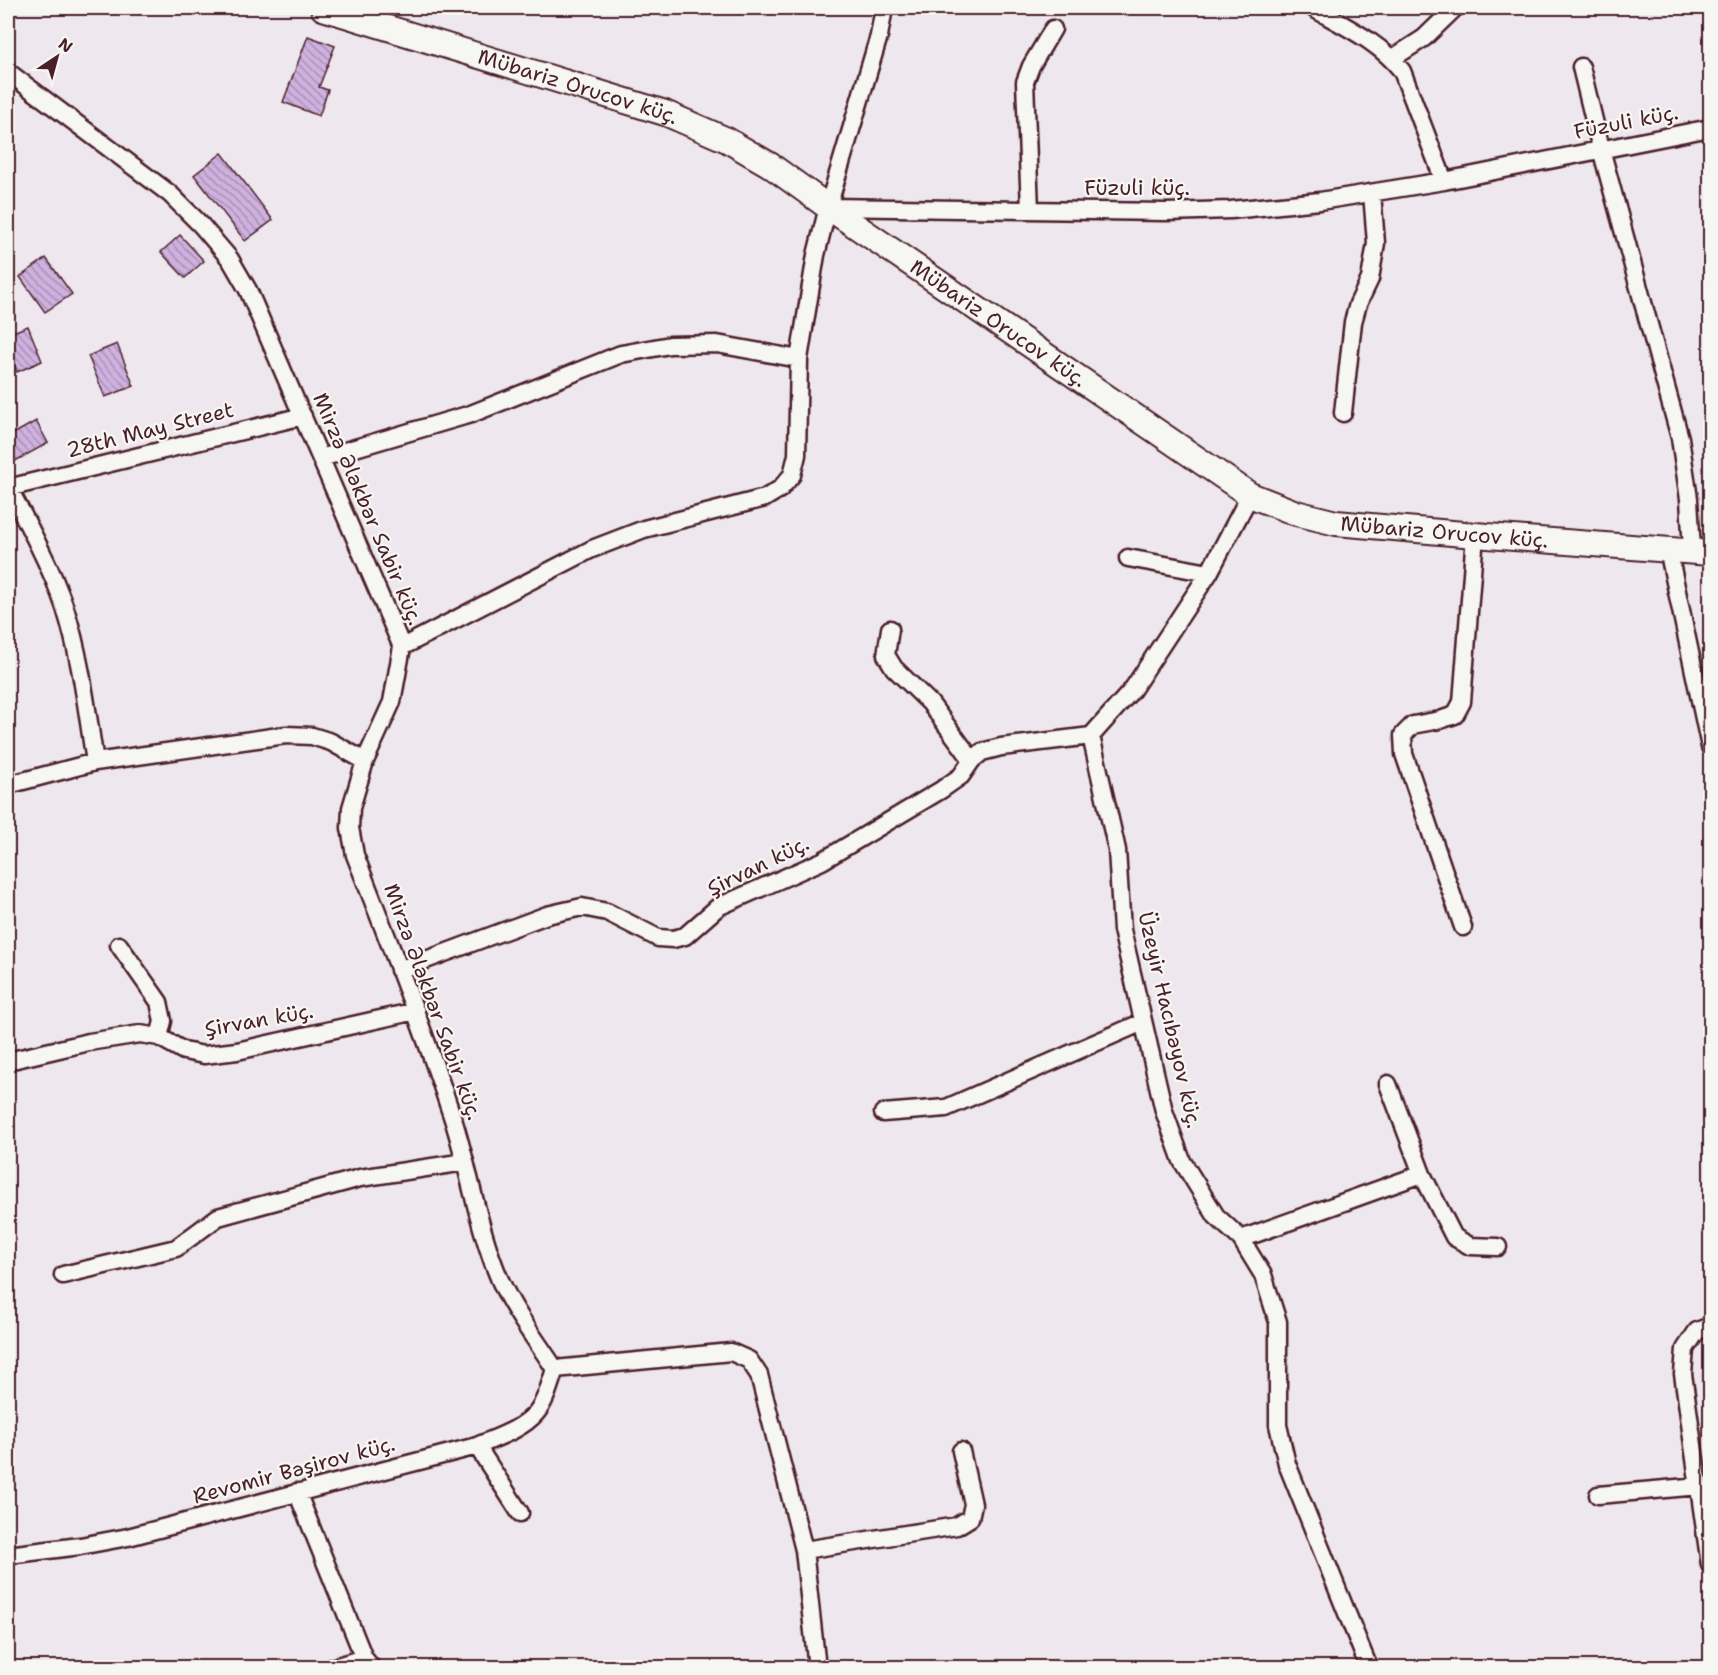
<svg xmlns="http://www.w3.org/2000/svg" width="1718" height="1675" font-family="'Shantell Sans',sans-serif">
	<style>
		.built { fill: #e4d8e9 }
		.building { fill: url(#building-back-hatch); stroke: #4a1f2b; stroke-width: 1.5 }
		.lines { fill: none; stroke-linecap: round; stroke-linejoin: round }
		.street-casing { stroke: #4a1f2b; stroke-width: 21 }
		.secondary-casing { stroke: #4a1f2b; stroke-width: 28 }
		.street { stroke: #f6f6f2; stroke-width: 16 }
		.secondary { stroke: #f6f6f2; stroke-width: 24 }
		.labels { text-anchor: middle; stroke-width: 4.5; stroke-linejoin: round; paint-order: stroke }
		.street-label { font-size: 21px; fill: #4a1f2b; stroke: #f6f6f2 }
	</style>
	<defs>
		<pattern id="building-back-hatch" width="6" height="6" patternUnits="userSpaceOnUse" patternTransform="scale(1.5)"><rect width="6" height="6" fill="#ceb1de"/><path d="M-1 5l2 2M0 0l6 6M5-1l2 2" fill="none" stroke="#a98fb4"/></pattern>
	</defs>
	<rect width="100%" height="100%" fill="#eee8ee"/>
	<filter id="ink" filterUnits="userSpaceOnUse"><feTurbulence type="fractalNoise" baseFrequency=".0167" numOctaves="2"/><feDisplacementMap in="SourceGraphic" scale="12" xChannelSelector="R" yChannelSelector="G"/><feConvolveMatrix kernelMatrix="1 2 1 2 8 2 1 2 1" color-interpolation-filters="sRGB"/></filter>
	<g filter="url(#ink)">
		<path class="built" d="M1710 1347V1451L1700 1375 1707 1350Z"/>
		<path class="building" d="M308 36 335 46 319 87 328 90 319 116 283 102Z
			M222 153 273 220 245 241 194 175Z
			M180 235 204 261 185 278 161 252Z
			M46 258 72 294 45 312 20 277Z
			M28 326 42 361 17 372 8 349V334Z
			M117 344 134 386 105 397 88 356Z
			M36 421 48 443 8 465V437Z"/>
		<g class="lines">
			<defs>
				<path id="street" d="M1313 8C1344 26 1380 42 1402 71L1444 181
					M1393 58 1424 38 1455 8
					M1581 67 1601 149 1680 438 1689 499 1692 551
					M8 72 170 194 201 225 230 259 248 290 402 647 392 702 365 761 351 808 350 828 355 855C389 942 424 1030 453 1119 470 1172 478 1229 500 1280 514 1312 536 1340 555 1369L731 1352 749 1360 759 1375 804 1550 817 1668
					M829 207 1166 212 1231 210 1320 201 1444 181 1710 128
					M1030 210 1025 82 1031 66 1053 29
					M1343 413 1353 322 1358 304 1370 279 1376 243 1372 193
					M321 458 471 414 621 354 670 345 717 344 799 359
					M8 487C28 524 52 569 65 608 81 658 87 711 95 762
					M8 488 303 416
					M1250 495 1209 573 1132 690 1091 736 1117 850 1122 930 1164 1111 1182 1161 1216 1216 1241 1239 1263 1275 1278 1322V1425L1287 1464 1369 1668
					M1668 549 1710 747
					M1128 558 1209 573
					M890 629 886 655 894 668 930 703 972 760
					M402 647 592 549 644 529 765 498 780 489 792 475 797 455 799 359 816 255 828 207 879 36 884 8
					M8 785 95 762 286 735 312 736 331 742 365 761
					M1463 927 1404 754 1403 735 1413 725 1440 720 1455 715 1462 702 1475 535
					M119 945 159 1002 163 1021 159 1037
					M399 970 547 915 582 907 607 912 658 938 673 939 685 936 718 907 822 861 941 790 961 776 972 760 982 752 1001 747 1091 736
					M8 1061 89 1042 140 1034 159 1037 184 1051 204 1055 237 1051 416 1011
					M1388 1084 1422 1174 1454 1237 1470 1246 1498 1247
					M883 1113 946 1108 1143 1022
					M1241 1239 1422 1174
					M63 1275 176 1248 218 1217 360 1178 465 1162
					M1710 1326 1697 1331 1685 1349 1683 1374 1710 1565
					M477 1446 520 1513
					M297 1492 364 1658
					M1598 1495 1699 1486
					M804 1550 957 1526 970 1518 973 1504 961 1451
					M8 1555 80 1546 128 1537 477 1446C497 1437 521 1430 536 1413 546 1401 550 1384 555 1369
					M331 1668 364 1658 372 1668"/>
				<g id="secondary">
					<path id="s1" d="M323 8 665 113 727 140 770 165 828 207 1250 495 1296 513 1336 523 1475 535 1710 553"/>
				</g>
			</defs>
			<use href="#street" class="street-casing"/>
			<use href="#secondary" class="secondary-casing"/>
			<use href="#street" class="street"/>
			<use href="#secondary" class="secondary"/>
		</g>
	</g>
	<g class="labels">
		<g class="street-label">
			<text dy="7" stroke="none"><textPath href="#s1" startOffset="267">Mübariz Orucov küç.</textPath></text>
			<text transform="translate(1626 122) rotate(-11)" y="7">Füzuli küç.</text>
			<text x="1137" y="195">Füzuli küç.</text>
			<text dy="7" stroke="none"><textPath href="#s1" startOffset="753">Mübariz Orucov küç.</textPath></text>
			<text transform="translate(150 430) rotate(-14)" y="7">28th May Street</text>
			<text transform="translate(368 509) rotate(67)" y="7">Mirzə Ələkbər Sabir küç.</text>
			<text dy="7" stroke="none"><textPath href="#s1" startOffset="1257">Mübariz Orucov küç.</textPath></text>
			<text transform="translate(758 866) rotate(-26)" y="7">Şirvan küç.</text>
			<text transform="translate(433 1002) rotate(70)" y="7">Mirzə Ələkbər Sabir küç.</text>
			<text transform="translate(259 1020) rotate(-10)" y="7">Şirvan küç.</text>
			<text transform="translate(1170 1020) rotate(77)" y="7">Üzeyir Hacıbəyov küç.</text>
			<text transform="translate(294 1470) rotate(-15)" y="7">Revomir Bəşirov küç.</text>
		</g>
	</g>
	<rect width="1718" height="1675" fill="none" stroke="#f6f6f2" stroke-width="30"/>
	<rect x="15" y="15" width="1688" height="1645" fill="none" stroke="#4a1f2b" stroke-width="2" filter="url(#ink)"/>
	<g transform="translate(57 57) rotate(36)" stroke="#f6f6f2" stroke-width="4.5" paint-order="stroke">
	<path d="M0-4.5L10 22L0 15L-10 22Z" fill="#4a1f2b"/>
	<text y="-9" font-size="16" font-weight="bold" text-anchor="middle" fill="#4a1f2b">N</text>
	</g>
</svg>
